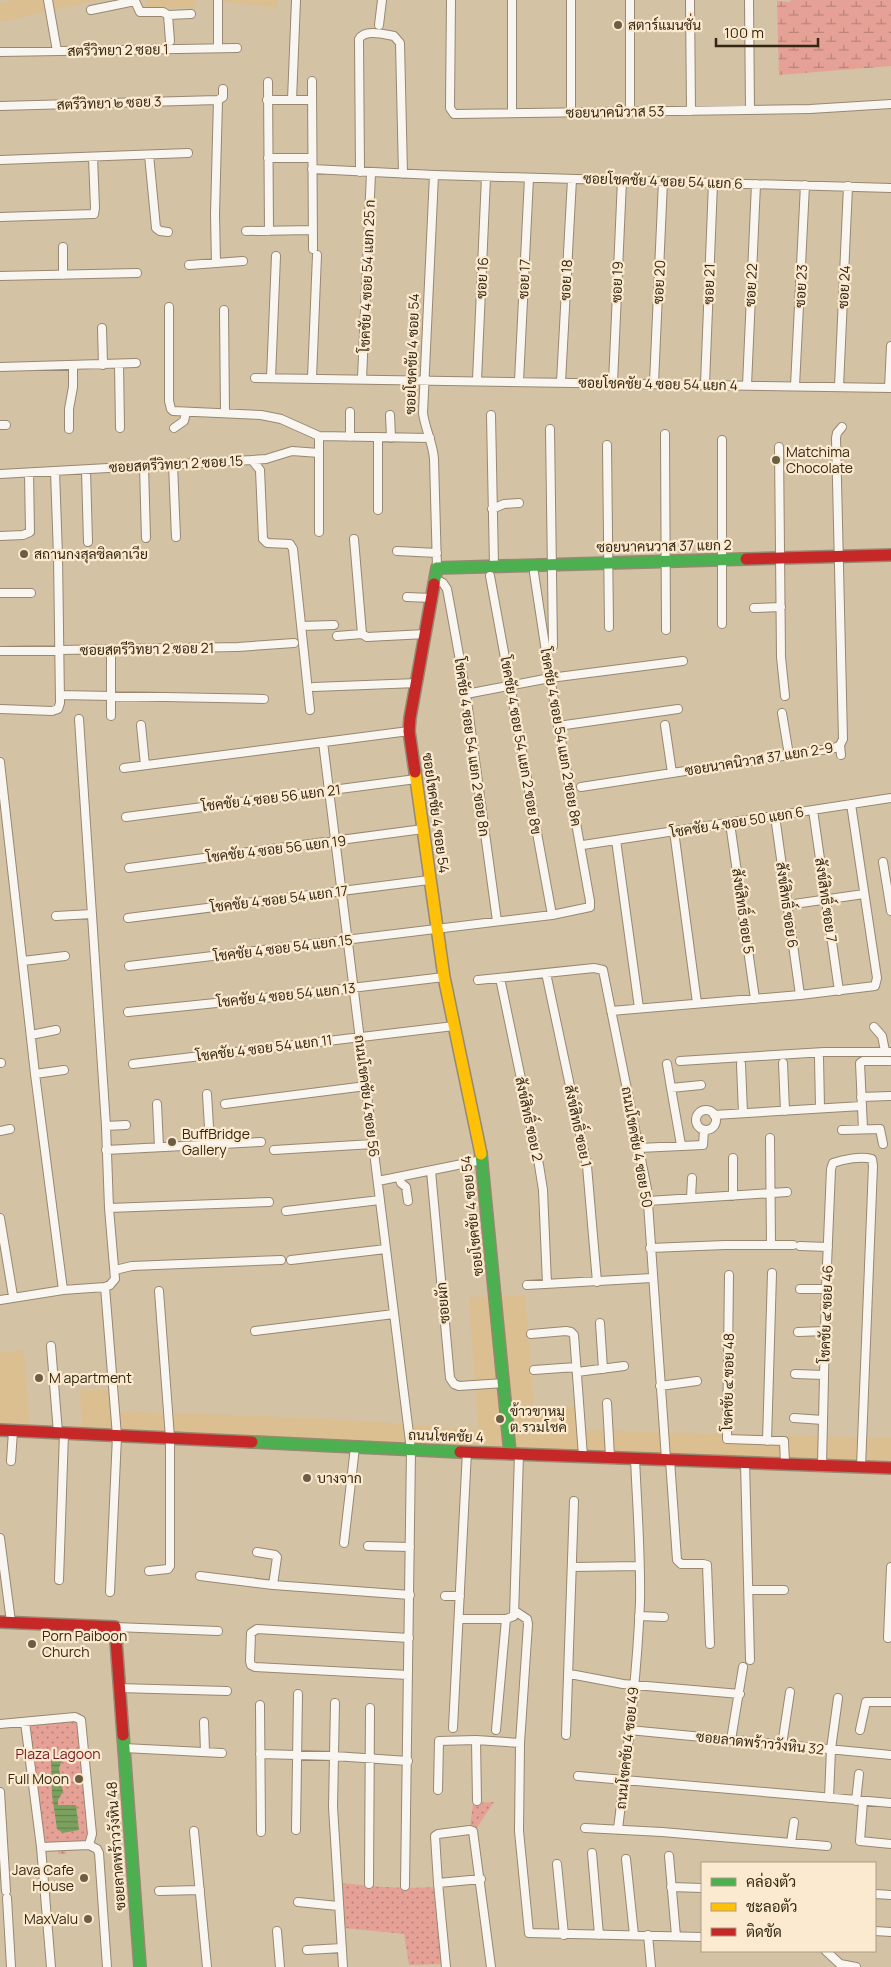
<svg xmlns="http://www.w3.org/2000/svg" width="891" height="1967" font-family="Manrope,Sarabun,sans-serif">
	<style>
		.built { fill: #dcbf91 }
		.grass { fill: url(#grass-dots) }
		.wetland { fill: url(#wetland-marsh) }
		.water { fill: url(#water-rules) }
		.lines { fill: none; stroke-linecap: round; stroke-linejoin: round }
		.street-casing { stroke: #968871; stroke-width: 10 }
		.fast-casing { stroke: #968871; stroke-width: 14 }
		.slow-casing { stroke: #968871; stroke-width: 14 }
		.jam-casing { stroke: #968871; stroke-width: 14 }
		.street { stroke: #f9f6f2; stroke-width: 8 }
		.fast { stroke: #4caf50; stroke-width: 11 }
		.slow { stroke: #ffc107; stroke-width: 11 }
		.jam { stroke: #c62828; stroke-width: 11 }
		.poi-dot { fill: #6c5d45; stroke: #fbeacf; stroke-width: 2 }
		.labels { text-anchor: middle; stroke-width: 4.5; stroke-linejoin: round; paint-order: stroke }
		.poi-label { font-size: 14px; fill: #342712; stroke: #fbeacf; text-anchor: start }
		.street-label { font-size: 14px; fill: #342712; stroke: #fbeacf }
		.park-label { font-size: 14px; fill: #761424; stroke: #fbeacf }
	</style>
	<defs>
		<pattern id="grass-dots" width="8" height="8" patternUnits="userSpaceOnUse" patternTransform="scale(1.25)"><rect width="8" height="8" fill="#e5a196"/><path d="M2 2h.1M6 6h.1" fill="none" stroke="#ba8379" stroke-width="1.8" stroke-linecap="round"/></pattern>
		<pattern id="wetland-marsh" width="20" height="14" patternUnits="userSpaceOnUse" patternTransform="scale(1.25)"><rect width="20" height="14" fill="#e5a196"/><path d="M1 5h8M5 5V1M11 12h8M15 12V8" fill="none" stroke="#ba8379"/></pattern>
		<pattern id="water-rules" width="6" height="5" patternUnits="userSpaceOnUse" patternTransform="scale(1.25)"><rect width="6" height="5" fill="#7ba15e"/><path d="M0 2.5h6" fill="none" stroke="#66834c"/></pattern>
	</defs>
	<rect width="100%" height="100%" fill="#d4c2a5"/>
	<path class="built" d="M12 0H100L0 22V3Z
		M147 0H196L195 8H147Z
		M207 0H278L277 8Z
		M525 1295 534 1408 576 1406 578 1430 891 1438V1460L727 1457 82 1432 80 1390H109L110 1411 314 1418 478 1429 469 1297Z
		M24 1350 30 1429 0 1427V1353Z"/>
	<path class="grass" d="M81 1720 94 1849 66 1851V1854H58V1849L43 1851 28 1726 33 1723Z
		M494 1802 476 1829 470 1828 473 1803Z
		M337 1882C371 1887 403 1889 438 1887L445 1964 409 1965 404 1934 344 1928Z"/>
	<path class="wetland" d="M791 0H891V66L779 75 777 1 790 2Z"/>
	<path class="water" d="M63 1758 59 1768 63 1792 58 1800V1805H76L79 1830 63 1833 57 1829 52 1795 51 1759Z"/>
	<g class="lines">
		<defs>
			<path id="street" d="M48 0 57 51
				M218 0V48
				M451 0 450 108 454 114 810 109 891 104
				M512 0V113
				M690 0 691 111
				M749 0 750 110
				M91 10 135 1 140 12H163L168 15 191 14
				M168 15 170 41
				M379 25 382 0
				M0 52 237 48
				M312 81 313 249
				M268 82 269 231
				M267 100H311
				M292 100 296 0
				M0 106 218 100
				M630 112V0
				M571 113V0
				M149 155 156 228 160 231 168 232
				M268 158H312
				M0 160 188 153
				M312 169 434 175 891 188
				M360 172 359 39C365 29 383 34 394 36L400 43 403 174
				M434 175 423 413C425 429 433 443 434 459L437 568
				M0 217 94 214 95 208 93 157
				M246 231 313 230
				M63 247V275
				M216 263 215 214 218 100 223 97V89
				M189 265 243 261
				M0 276 137 273
				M169 307V401L171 409 173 411 261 415 281 419 319 436 430 438
				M224 310 225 413
				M102 328 103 365
				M119 364 120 428
				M0 367 136 363
				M255 378 891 388
				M271 378 276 256
				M312 378 317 255
				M362 379 371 173
				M477 380 486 177
				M519 381 529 178
				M561 382 572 179
				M613 383 622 180
				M654 383 663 181
				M705 384 713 183
				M747 385 756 184
				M795 386 805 185
				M839 387 848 186
				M889 388 891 346
				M390 415 391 438
				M491 415 494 566
				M0 425H6
				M174 428 184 421 186 412
				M69 429V409L73 387V365
				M550 429 553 646
				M665 434 666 630
				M350 437V412
				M378 438V510
				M722 440V624
				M607 445 609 627
				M779 447 781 657 785 696
				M252 460 266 459 292 451 319 453
				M173 464 176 537
				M144 466 146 538
				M86 470 88 542
				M0 474 252 460 260 470 263 539 267 543 290 544 293 549 310 710
				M492 509 504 504 519 503
				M319 532V436
				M0 536 23 535 30 532 29 473
				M354 539 362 634 367 637 426 634
				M397 551 437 553
				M490 576 552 915
				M435 579 443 583 447 589 450 605 466 694 497 921
				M0 593H31
				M407 597 432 598
				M754 608 781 607
				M301 626 334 625
				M337 636 362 634
				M111 649V716
				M0 651 238 647 294 643
				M314 687 417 683
				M466 694 550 678 683 661
				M60 695 264 699
				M0 709 52 711 58 709 60 703 58 556 55 471
				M782 713 789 755
				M141 725 145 765
				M665 725 672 773
				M558 726 678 709
				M323 742 411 1450 405 1886
				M840 745 841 755
				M0 762 35 1074 63 1290
				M124 768 409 731
				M581 787 835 748 840 745 843 739 836 438 837 433 842 427
				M813 810 839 991
				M775 816 800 995
				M126 817 416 779
				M730 823 755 999
				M674 831 697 1003
				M616 840 639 1008
				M583 845 891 798
				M883 862 891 911
				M129 868 423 829
				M787 905 864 894
				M56 916 92 914
				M128 918 429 880
				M23 961 65 956
				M129 966 552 915 590 907V901L550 678 534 573
				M546 973 587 1166 597 1282
				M500 978 539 1165 543 1190 547 1284
				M478 980 594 968 603 970 647 1189 666 1459
				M611 1011 800 995 875 986 877 978 851 804
				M128 1012 284 996 444 977
				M874 1027 882 1036 885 1051
				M31 1035 56 1030
				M819 1058 820 1108
				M680 1061 824 1052H891
				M0 1063H1
				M783 1063 785 1111
				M133 1064 454 1026
				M667 1064 671 1088 701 1085
				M741 1064 743 1113
				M35 1074 64 1070
				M671 1088 681 1145
				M207 1094 210 1144
				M861 1097 890 1096
				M157 1104 159 1147
				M225 1104 366 1086
				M696 1120a10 10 0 1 1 20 0a10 10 0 1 1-20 0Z
				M714 1115 862 1106
				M106 1126 126 1125
				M863 1129 860 1063 863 1061H889
				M842 1130 880 1129 883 1144
				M0 1131 10 1129
				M770 1138 771 1245
				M639 1148 703 1145 704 1130
				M106 1150 261 1142
				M274 1150 373 1144
				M733 1158V1196
				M431 1171 450 1378 454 1384 459 1386 504 1383
				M399 1177 401 1183 406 1187 408 1201
				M378 1181 482 1160
				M691 1198 692 1178
				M648 1201 787 1192
				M109 1208 269 1202
				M286 1211 380 1200
				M0 1218 13 1296
				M800 1246 828 1247
				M650 1248 725 1245H793
				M291 1260 386 1249
				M115 1270 132 1266 281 1260
				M729 1275 727 1439 784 1441 785 1464
				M527 1285 652 1278
				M105 1287 117 1436 110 1592
				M800 1289H826
				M0 1300 63 1290 105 1287 110 1285 115 1279 109 1208 106 1126 79 719
				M600 1323 603 1369
				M255 1331 394 1314
				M798 1332 825 1331
				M531 1334 566 1331 571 1332 574 1335 583 1456
				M51 1346 58 1433
				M534 1370 576 1367
				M577 1372 624 1366
				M795 1374 824 1375
				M660 1386 697 1381
				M607 1403 610 1457
				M794 1418 823 1420
				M767 1441 772 1273
				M670 1460 677 1560 681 1564H703L707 1565 710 1644
				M11 1461 13 1431
				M745 1462 750 1660
				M822 1465 826 1289 831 1169 833 1163C844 1159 861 1156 872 1159L873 1166 861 1467
				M0 1538 11 1622
				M344 1543 355 1447
				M368 1546 410 1547
				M257 1552 275 1555 277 1557 273 1585
				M572 1567 639 1566
				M149 1571 168 1569 170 1566V1438L159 1291
				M200 1576 273 1585 410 1595
				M59 1580 64 1433
				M749 1590H784
				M445 1596H460
				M515 1611 527 1619 528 1624 520 1743 519 1831 529 1933 702 1937
				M639 1616 664 1617
				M459 1619H506L514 1616 519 1454
				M115 1627 218 1631
				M888 1638 891 1567
				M570 1674 623 1684 740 1694
				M408 1675 255 1667 251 1665 250 1661 251 1633 257 1629 409 1638
				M118 1688 227 1691
				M335 1703 333 1807 343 1967
				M260 1705 261 1832
				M25 1722 41 1847 51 1967
				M204 1722 205 1752
				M0 1724 75 1717 81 1720 92 1834 89 1845
				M453 1728 467 1451
				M496 1730 506 1619
				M629 1730 891 1755
				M860 1730 866 1702H891
				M566 1735 574 1501
				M476 1740 477 1801
				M731 1740 743 1667
				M782 1745 790 1692
				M124 1748 222 1753
				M260 1754 334 1756 408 1761
				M578 1776 891 1803
				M438 1790 439 1741 476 1740 520 1743
				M0 1792 6 1891
				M829 1798 831 1749 838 1698
				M856 1801 859 1774
				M863 1801 860 1841 891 1844
				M585 1828 662 1832 827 1846
				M618 1829C627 1754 637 1678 640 1602 641 1554 637 1506 635 1458
				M296 1830 298 1694
				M194 1831 207 1967
				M791 1843 794 1822
				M41 1847 89 1845 97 1849 99 1853 107 1967
				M592 1853 599 1935
				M669 1856 676 1936
				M626 1859 634 1935
				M557 1864 564 1935
				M438 1883 481 1879
				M369 1884 370 1708
				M671 1887 702 1888
				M159 1891 200 1890
				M875 1894 891 1895
				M7 1898 11 1967
				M298 1902 338 1906
				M277 1931 280 1967
				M875 1931 891 1932
				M648 1935 651 1967
				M307 1950 342 1948
				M826 1951 840 1964 856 1967
				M446 1967 438 1883 435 1836 438 1834 470 1830 473 1831 491 1967"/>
			<path id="fast" d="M434 584 437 568 746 559
				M481 1154 510 1453
				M252 1442 460 1452
				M123 1735 140 1967"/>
			<path id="slow" d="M415 772 444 977 481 1154"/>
			<path id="jam" d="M746 559 891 555
				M415 772 409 731 410 718 434 584
				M0 1430 252 1442
				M460 1452 891 1468
				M0 1622 115 1627 123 1735"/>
		</defs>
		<use href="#street" class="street-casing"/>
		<use href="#fast" class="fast-casing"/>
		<use href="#slow" class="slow-casing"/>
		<use href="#jam" class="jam-casing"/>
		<use href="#street" class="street"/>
		<use href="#fast" class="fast"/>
		<use href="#slow" class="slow"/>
		<use href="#jam" class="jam"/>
	</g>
	<g class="poi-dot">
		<circle cx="618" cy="25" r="5"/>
		<circle cx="776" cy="460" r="5"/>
		<circle cx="24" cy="554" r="5"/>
		<circle cx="172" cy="1142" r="5"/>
		<circle cx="39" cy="1378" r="5"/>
		<circle cx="500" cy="1419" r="5"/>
		<circle cx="307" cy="1478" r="5"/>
		<circle cx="32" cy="1644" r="5"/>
		<circle cx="79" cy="1779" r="5"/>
		<circle cx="84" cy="1878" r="5"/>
		<circle cx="88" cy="1919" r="5"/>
	</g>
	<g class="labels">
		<g class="poi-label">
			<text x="628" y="30">สตาร์แมนชั่น</text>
			<text x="786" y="457">Matchima<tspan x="786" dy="16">Chocolate</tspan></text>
			<text x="34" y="559">สถานกงสุลซิลดาเวีย</text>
			<text x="182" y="1139">BuffBridge<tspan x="182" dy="16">Gallery</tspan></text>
			<text x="49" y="1383">M apartment</text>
			<text x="510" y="1416">ข้าวขาหมู<tspan x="510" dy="16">ต.รวมโชค</tspan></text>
			<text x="317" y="1483">บางจาก</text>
			<text x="42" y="1641">Porn Paiboon<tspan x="42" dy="16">Church</tspan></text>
			<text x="69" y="1784" text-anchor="end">Full Moon</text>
			<text x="74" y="1875" text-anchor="end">Java Cafe<tspan x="74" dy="16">House</tspan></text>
			<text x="78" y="1924" text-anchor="end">MaxValu</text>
		</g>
		<g class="street-label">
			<text transform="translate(118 50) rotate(-1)" y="5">สตรีวิทยา 2 ซอย 1</text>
			<text transform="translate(109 103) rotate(-2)" y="5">สตรีวิทยา ๒ ซอย 3</text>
			<text transform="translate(615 112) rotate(-1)" y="5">ซอยนาคนิวาส 53</text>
			<text transform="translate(663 181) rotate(2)" y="5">ซอยโชคชัย 4 ซอย 54 แยก 6</text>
			<text transform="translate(367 276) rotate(-88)" y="5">โชคชัย 4 ซอย 54 แยก 25 ก</text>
			<text transform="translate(482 278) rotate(-87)" y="5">ซอย 16</text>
			<text transform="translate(524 279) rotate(-87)" y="5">ซอย 17</text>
			<text transform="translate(566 280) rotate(-87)" y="5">ซอย 18</text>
			<text transform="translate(617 282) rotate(-88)" y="5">ซอย 19</text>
			<text transform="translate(659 282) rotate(-87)" y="5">ซอย 20</text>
			<text transform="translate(709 284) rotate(-88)" y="5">ซอย 21</text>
			<text transform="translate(751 285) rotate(-87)" y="5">ซอย 22</text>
			<text transform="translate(801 286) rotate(-87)" y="5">ซอย 23</text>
			<text transform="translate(844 287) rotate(-87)" y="5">ซอย 24</text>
			<text transform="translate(412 354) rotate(-88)" y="5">ซอยโชคชัย 4 ซอย 54</text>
			<text transform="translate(658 384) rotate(1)" y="5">ซอยโชคชัย 4 ซอย 54 แยก 4</text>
			<text transform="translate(176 464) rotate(-3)" y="5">ซอยสตรีวิทยา 2 ซอย 15</text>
			<text transform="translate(664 546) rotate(-1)" y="5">ซอยนาคนวาส 37 แยก 2</text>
			<text transform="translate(147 649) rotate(-1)" y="5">ซอยสตรีวิทยา 2 ซอย 21</text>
			<text transform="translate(561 737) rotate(80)" y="5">โชคชัย 4 ซอย 54 แยก 2 ซอย 8ค</text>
			<text transform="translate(521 745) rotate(80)" y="5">โชคชัย 4 ซอย 54 แยก 2 ซอย 8ข</text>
			<text transform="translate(472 747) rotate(82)" y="5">โชคชัย 4 ซอย 54 แยก 2 ซอย 8ก</text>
			<text transform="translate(759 759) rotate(-9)" y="5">ซอยนาคนิวาส 37 แยก 2-9</text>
			<text transform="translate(271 798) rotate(-7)" y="5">โชคชัย 4 ซอย 56 แยก 21</text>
			<text transform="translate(436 813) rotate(82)" y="5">ซอยโชคชัย 4 ซอย 54</text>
			<text transform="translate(737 822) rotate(-9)" y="5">โชคชัย 4 ซอย 50 แยก 6</text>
			<text transform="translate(276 849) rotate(-7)" y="5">โชคชัย 4 ซอย 56 แยก 19</text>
			<text transform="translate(279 899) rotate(-7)" y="5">โชคชัย 4 ซอย 54 แยก 17</text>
			<text transform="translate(826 900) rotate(82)" y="5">สังข์สิทธิ์ ซอย 7</text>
			<text transform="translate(787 905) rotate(82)" y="5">สังข์สิทธิ์ ซอย 6</text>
			<text transform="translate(743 911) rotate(82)" y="5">สังข์สิทธิ์ ซอย 5</text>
			<text transform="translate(283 948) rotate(-7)" y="5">โชคชัย 4 ซอย 54 แยก 15</text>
			<text transform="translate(286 995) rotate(-6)" y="5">โชคชัย 4 ซอย 54 แยก 13</text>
			<text transform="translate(264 1048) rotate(-7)" y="5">โชคชัย 4 ซอย 54 แยก 11</text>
			<text transform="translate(367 1096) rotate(83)" y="5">ถนนโชคชัย 4 ซอย 56</text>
			<text transform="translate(529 1119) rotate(78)" y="5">สังข์สิทธิ์ ซอย 2</text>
			<text transform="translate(578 1126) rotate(78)" y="5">สังข์สิทธิ์ ซอย 1</text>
			<text transform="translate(637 1147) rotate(80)" y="5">ถนนโชคชัย 4 ซอย 50</text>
			<text transform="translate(472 1216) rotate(-96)" y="5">ซอยโชคชัย 4 ซอย 54</text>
			<text transform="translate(443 1303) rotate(-95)" y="5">ซอยผัก</text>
			<text transform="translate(826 1314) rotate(-88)" y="5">โชคชัย ๔ ซอย 46</text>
			<text transform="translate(728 1382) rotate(-89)" y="5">โชคชัย ๔ ซอย 48</text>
			<text transform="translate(446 1436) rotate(2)" y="5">ถนนโชคชัย 4</text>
			<text transform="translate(760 1743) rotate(6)" y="5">ซอยลาดพร้าววังหิน 32</text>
			<text transform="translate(627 1748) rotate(-84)" y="5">ถนนโชคชัย 4 ซอย 49</text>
			<text transform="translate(116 1846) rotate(-94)" y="5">ซอยลาดพร้าววังหิน 48</text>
		</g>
		<g class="park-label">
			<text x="58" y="1759">Plaza Lagoon</text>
		</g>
	</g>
	<rect x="701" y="1862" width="175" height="90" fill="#fbeacf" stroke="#ab9c83"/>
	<rect x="711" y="1878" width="25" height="8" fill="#4caf50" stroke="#ab9c83"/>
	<text x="746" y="1887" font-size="15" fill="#342712">คล่องตัว</text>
	<rect x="711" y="1903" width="25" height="8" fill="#ffc107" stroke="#ab9c83"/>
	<text x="746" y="1912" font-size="15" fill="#342712">ชะลอตัว</text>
	<rect x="711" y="1928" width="25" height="8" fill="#c62828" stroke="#ab9c83"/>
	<text x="746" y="1937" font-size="15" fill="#342712">ติดขัด</text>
	<path d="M716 38v8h102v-8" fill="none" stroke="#342712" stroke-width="2.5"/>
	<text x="724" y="38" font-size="15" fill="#342712" stroke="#fbeacf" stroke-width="4" paint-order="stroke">100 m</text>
</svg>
